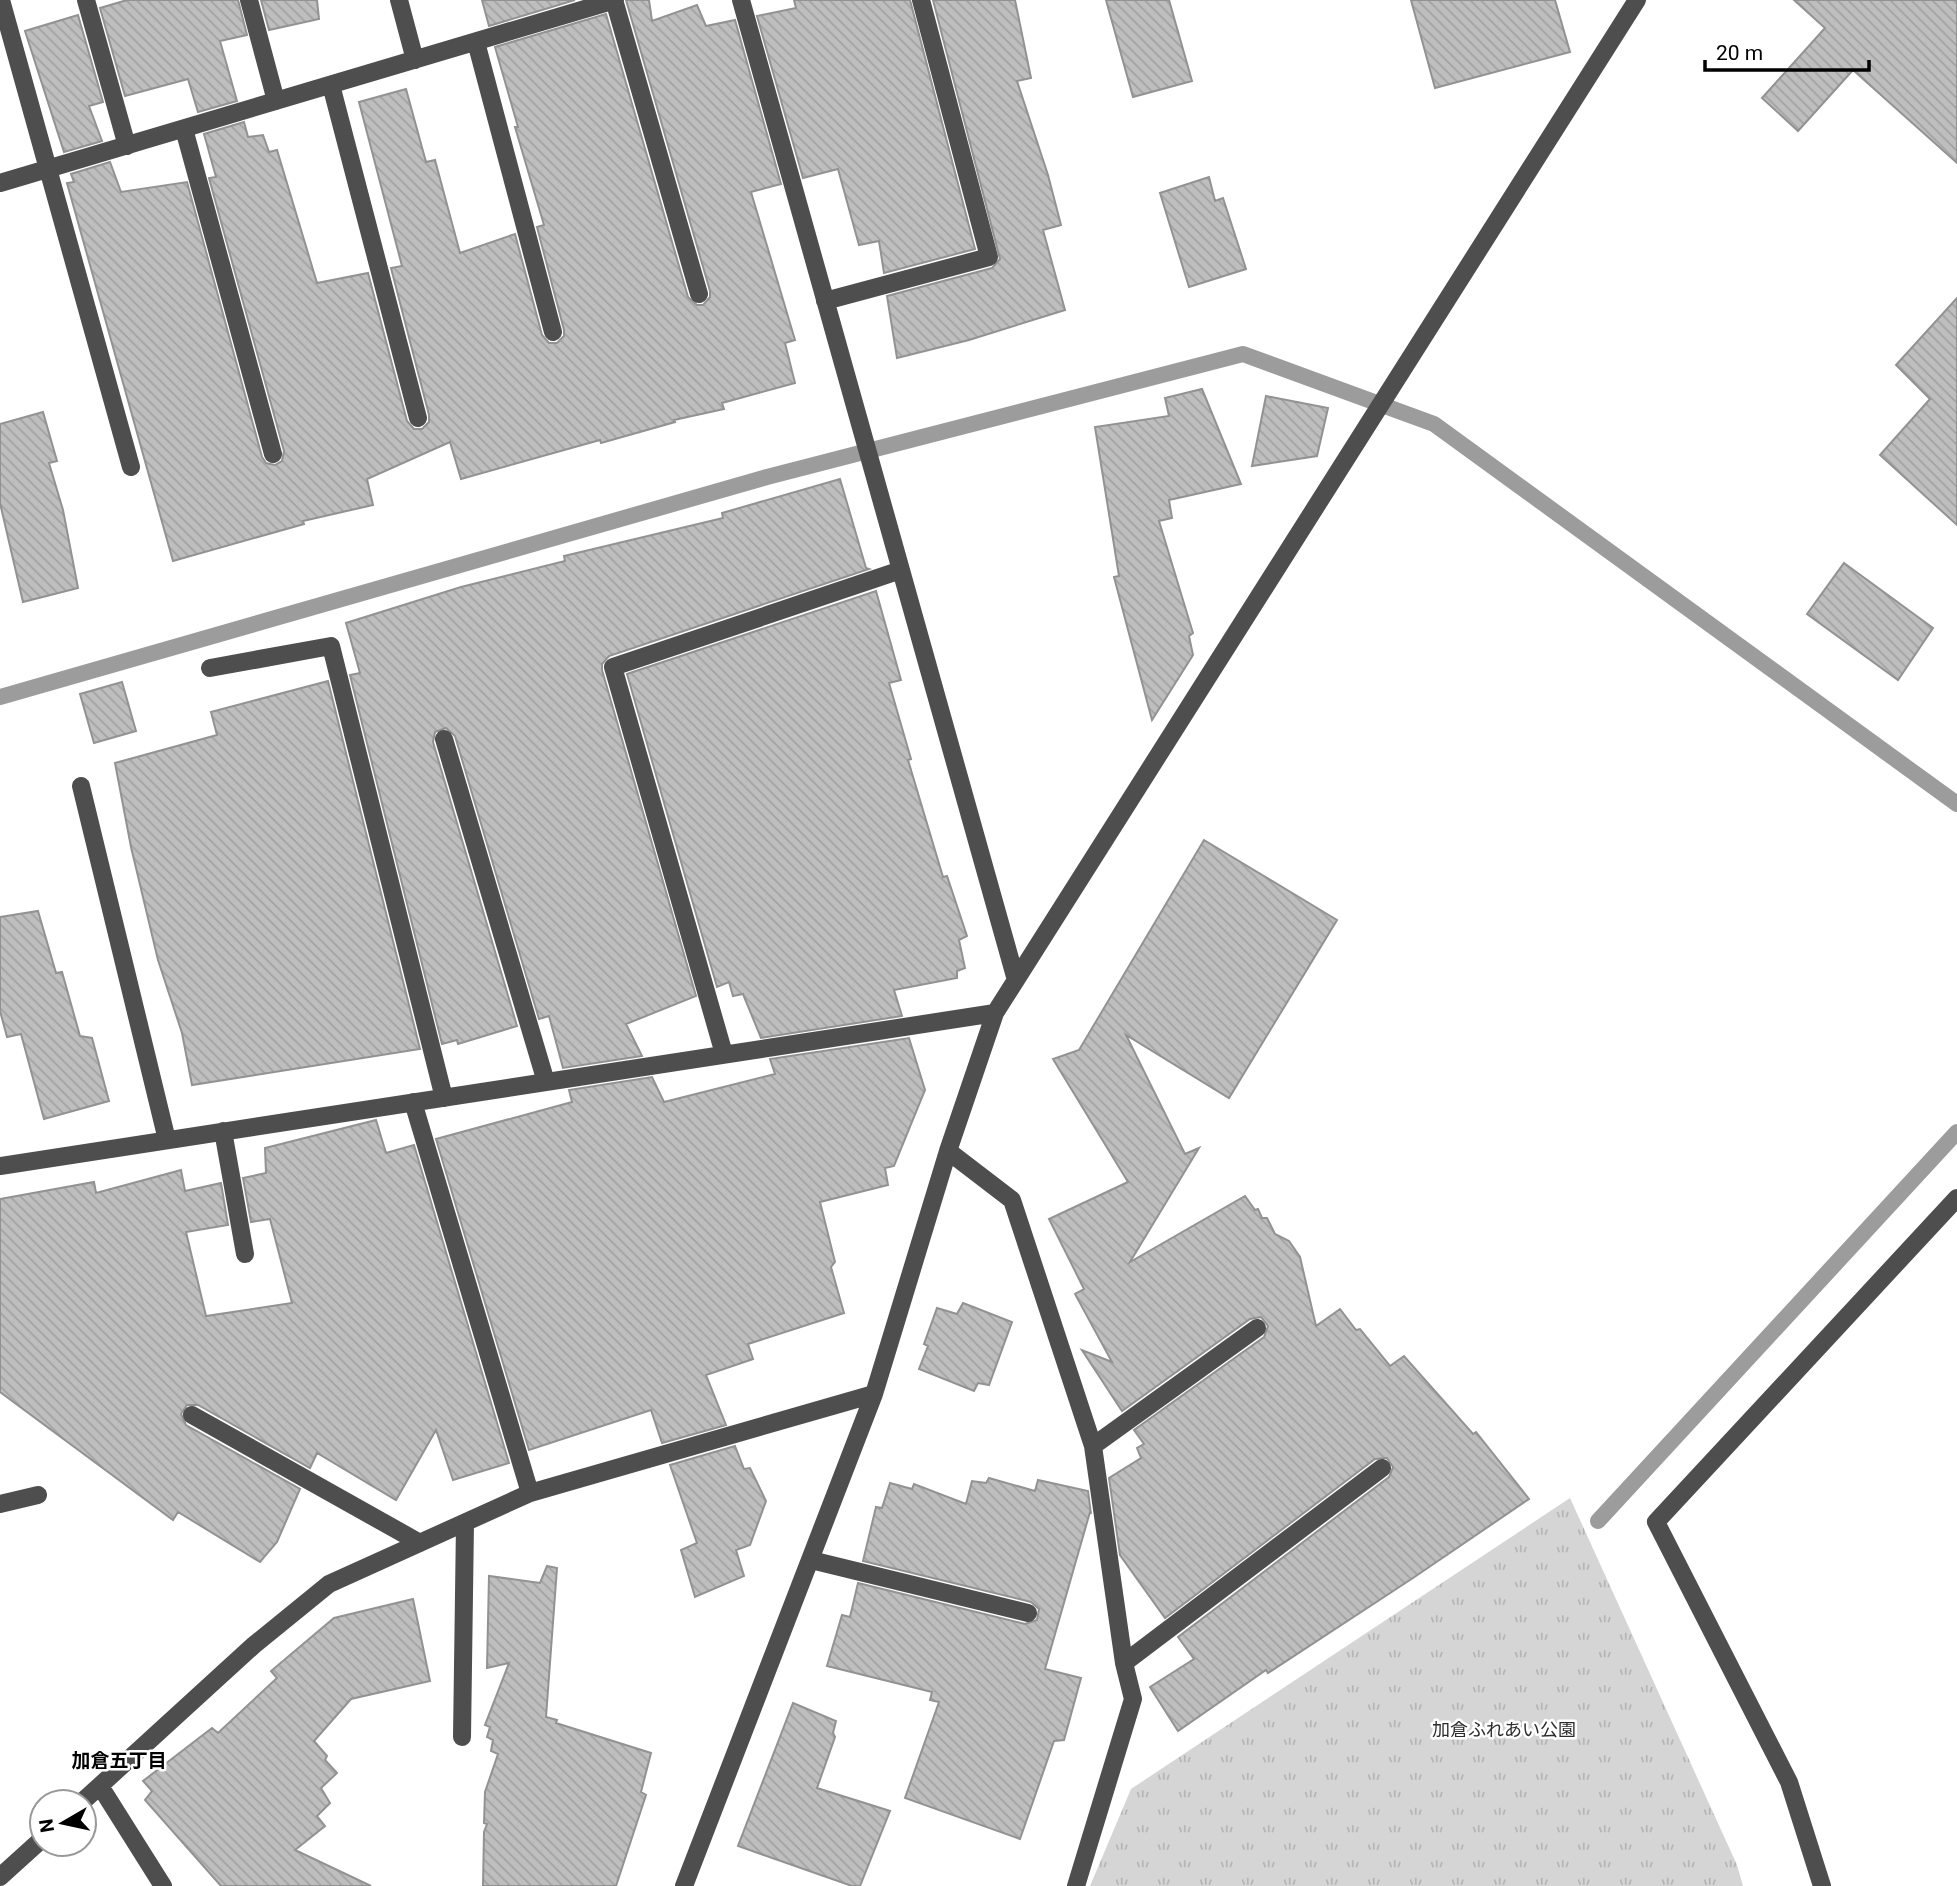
<svg xmlns="http://www.w3.org/2000/svg" width="1957" height="1886" font-family="Roboto,'Noto Sans JP',sans-serif">
	<style>
		.grass { fill: url(#grass-tufts) }
		.lines { fill: none; stroke-linecap: round; stroke-linejoin: round }
		.stream { stroke: #9c9c9c; stroke-width: 16 }
		.building { fill: url(#building-back-hatch); stroke: #929292; stroke-width: 2 }
		.minor { stroke: #4e4e4e; stroke-width: 18 }
		.labels { text-anchor: middle; stroke-width: 5; stroke-linejoin: round; paint-order: stroke }
		.park-label { font-size: 18px; fill: #2c2c2c; stroke: #fff }
		.neighbourhood-label { font-size: 19px; font-weight: bold; fill: #000; stroke: #fff }
	</style>
	<defs>
		<pattern id="grass-tufts" width="24" height="20" patternUnits="userSpaceOnUse" patternTransform="scale(1.75)"><rect width="24" height="20" fill="#d5d5d5"/><path d="M3 7l-1-3M5 7V3M7 7l1-3M15 17l-1-3M17 17v-4M19 17l1-3" fill="none" stroke="#b5b5b5"/></pattern>
		<pattern id="building-back-hatch" width="6" height="6" patternUnits="userSpaceOnUse" patternTransform="scale(1.75)"><rect width="6" height="6" fill="#bebebe"/><path d="M-1 5l2 2M0 0l6 6M5-1l2 2" fill="none" stroke="#a2a2a2"/></pattern>
	</defs>
	<rect width="100%" height="100%" fill="#fff"/>
	<path class="grass" d="M1570 1498 1737 1865 1743 1886H1090L1131 1789Z"/>
	<g class="lines">
		<path class="stream" d="M0 697 767 477 1243 354 1434 424 1957 804
			M1598 1521 1957 1132"/>
	</g>
	<path class="building" d="M127 0H238L247 35 220 41 237 101 198 112 188 79 125 96 100 8Z
		M261 0H317L319 19 269 30Z
		M482 0H575L489 26Z
		M626 0H649L652 21 697 5 706 26 735 20 781 184 751 192 795 340 785 343 795 383 722 403 724 409 674 420 675 422 601 443 600 440 461 479 450 442 367 479 373 505 303 521 304 524 173 561 67 183 74 182 71 174 110 162 121 192 187 182 262 457 266 463 275 465 282 461 284 451 209 178 216 177 204 134 244 122 248 137 263 135 269 152 277 150 317 283 368 273 407 421 414 429H422L429 422V415L391 268 402 266 359 102 406 89 426 162 435 160 460 253 515 234 542 335 549 343H557L564 336V330L537 227 544 225 515 127H518L495 47 606 14 688 297 697 305H703L710 297V291Z
		M794 0H910L975 249 884 273 879 241 859 245 838 169 803 178 757 16 796 8Z
		M933 0H1015L1031 78 1017 81 1048 175 1061 225 1043 230 1065 310 969 340 897 358 887 296 992 268 1000 259Z
		M1106 0H1169L1192 81 1133 97Z
		M1411 0H1555L1570 52 1435 88Z
		M1794 0H1957V163L1853 70 1798 131 1762 98 1825 28Z
		M78 15 103 102 89 106 102 141 64 152 25 31Z
		M1209 177 1215 201 1223 198 1246 269 1189 287 1160 193Z
		M1957 298V525L1880 455 1930 399 1896 365Z
		M1202 389 1241 484 1169 500 1172 518 1159 521 1193 633 1189 636 1193 655 1152 720 1114 577 1119 576 1095 427 1169 416 1165 398Z
		M1266 396 1328 408 1317 456 1252 466Z
		M43 412 57 461 49 463 63 510 78 588 23 602 0 503V424Z
		M840 479 866 568 869 569 609 656 602 664V670L696 996 626 1024 642 1056 563 1068 549 1016 539 1019 455 736 446 728 435 732 433 742 517 1026 458 1044 457 1040 442 1044 350 675 360 673 346 623 461 587 565 561 564 556 723 518 722 513Z
		M1844 563 1933 628 1898 680 1807 614Z
		M876 591 901 680 889 683 911 759 908 760 943 877 947 876 967 936 959 940 965 968 957 971V978L894 990 902 1016 761 1038 743 994 733 996 729 982 717 987 627 674Z
		M328 681 420 1049 192 1085 182 1033 158 960 131 847 115 763 217 735 211 712Z
		M122 682 136 731 94 743 80 694Z
		M1204 840 1337 920 1229 1098 1126 1035 1185 1154 1199 1148 1130 1262 1245 1196 1255 1210 1258 1209 1262 1218H1267L1275 1234 1289 1241 1300 1257 1316 1326 1340 1309 1356 1330 1360 1329 1390 1366 1404 1356 1473 1434 1476 1432 1529 1499 1413 1578 1268 1673 1266 1670 1178 1731 1150 1687 1194 1659 1178 1637 1389 1477 1393 1467 1387 1458 1375 1459 1165 1618 1120 1555 1109 1478 1141 1458 1137 1448 1144 1444 1134 1430 1264 1337 1268 1326 1261 1317 1250 1319 1122 1411 1082 1350 1112 1362 1075 1294 1084 1289 1049 1219 1128 1182 1053 1059 1079 1050Z
		M38 911 56 973 62 972 80 1036 92 1038 109 1101 44 1119 21 1034 7 1037 0 1011V917Z
		M909 1038 925 1090 894 1166 885 1168 888 1185 820 1202 835 1262 831 1267 844 1313 748 1344 753 1359 706 1375 726 1425 662 1443 651 1410 529 1450 436 1139 572 1102 569 1090 652 1077 664 1102 775 1074 770 1059Z
		M376 1120 386 1153 414 1145 509 1463 453 1480 436 1430 396 1500 317 1453 310 1468 198 1405H187L181 1414 186 1425 300 1489 277 1542 260 1562 178 1512 173 1520 0 1392V1199L94 1182 96 1193 181 1170 185 1191 221 1183 228 1225 186 1232 206 1316 292 1303 270 1219 251 1222 243 1178 266 1173 265 1148Z
		M963 1303 1012 1322 989 1385 978 1383 974 1391 919 1369 928 1346 924 1344 937 1308 957 1314Z
		M735 1446 744 1469 750 1468 766 1501 750 1545 736 1550 744 1576 695 1597 681 1550 697 1543 670 1465Z
		M989 1478 1035 1491 1038 1480 1088 1491 1091 1514 1090 1512 1045 1669 1081 1678 1064 1740 1054 1741 1020 1839 905 1798 939 1702 930 1700 932 1692 827 1666 842 1615 850 1617 858 1583 1025 1624 1037 1620 1039 1609 1031 1602 863 1561 876 1507 882 1508 890 1483 912 1489 914 1484 966 1504 972 1481 986 1483Z
		M547 1566 557 1568 546 1717 557 1720 556 1723 651 1753 641 1792 646 1795 616 1886H483L484 1832 487 1824 484 1823 485 1792 498 1754 491 1751 493 1740 487 1737 490 1727 485 1725 509 1663 487 1668 489 1576 540 1583Z
		M413 1599 430 1681 351 1699 314 1741 327 1756 325 1760 337 1773 321 1788 330 1803 317 1816 325 1826 295 1850 371 1886H221L145 1800 152 1791 143 1781 212 1728 218 1733 277 1678 271 1671 334 1618Z
		M793 1703 836 1721 833 1733 835 1737 817 1788 890 1811 860 1886H852L738 1846Z"/>
	<g class="lines">
		<path class="minor" d="M1 0 131 467
			M86 0 127 146
			M249 0 276 101
			M399 0 415 60
			M614 0 699 294
			M741 0 1016 980
			M476 42 553 332
			M331 85 418 418
			M184 129 273 454
			M0 183 615 0
			M825 301 989 257 921 0
			M210 668 331 646 444 1098
			M444 739 546 1082
			M81 786 167 1140
			M724 1054 613 667 901 570
			M413 1102 530 1493
			M223 1131 245 1254
			M948 1151 1012 1200 1093 1446 1124 1663 1133 1699 1076 1886
			M0 1166 995 1013
			M192 1415 420 1543
			M1093 1446 1257 1328
			M0 1504 38 1495
			M811 1560 1028 1613
			M1124 1663 1382 1468
			M462 1737 465 1523
			M100 1786 163 1886
			M82 1802 254 1645 329 1584 530 1493 874 1394
			M0 1877 42 1839
			M684 1886 874 1394 948 1151 995 1013 1637 0
			M1822 1886 1789 1782 1656 1522 1957 1198"/>
	</g>
	<g class="labels">
		<g class="park-label">
			<text x="1504" y="1736">加倉ふれあい公園</text>
		</g>
		<g class="neighbourhood-label">
			<text x="119" y="1767">加倉五丁目</text>
		</g>
	</g>
	<g transform="translate(63 1823) rotate(261)"><circle r="33" fill="#ffffff" stroke="#999999" stroke-width="2"/>
	<path d="M0-5L12 26L0 18L-12 26Z" fill="#000000"/>
	<text y="-10" font-size="19" font-weight="bold" text-anchor="middle" fill="#000000">N</text>
	</g>
	<path d="M1705 60v10h164v-10" fill="none" stroke="#000000" stroke-width="3.5"/>
	<text x="1716" y="60" font-size="21" fill="#000000" stroke="#ffffff" stroke-width="5" paint-order="stroke">20 m</text>
</svg>
